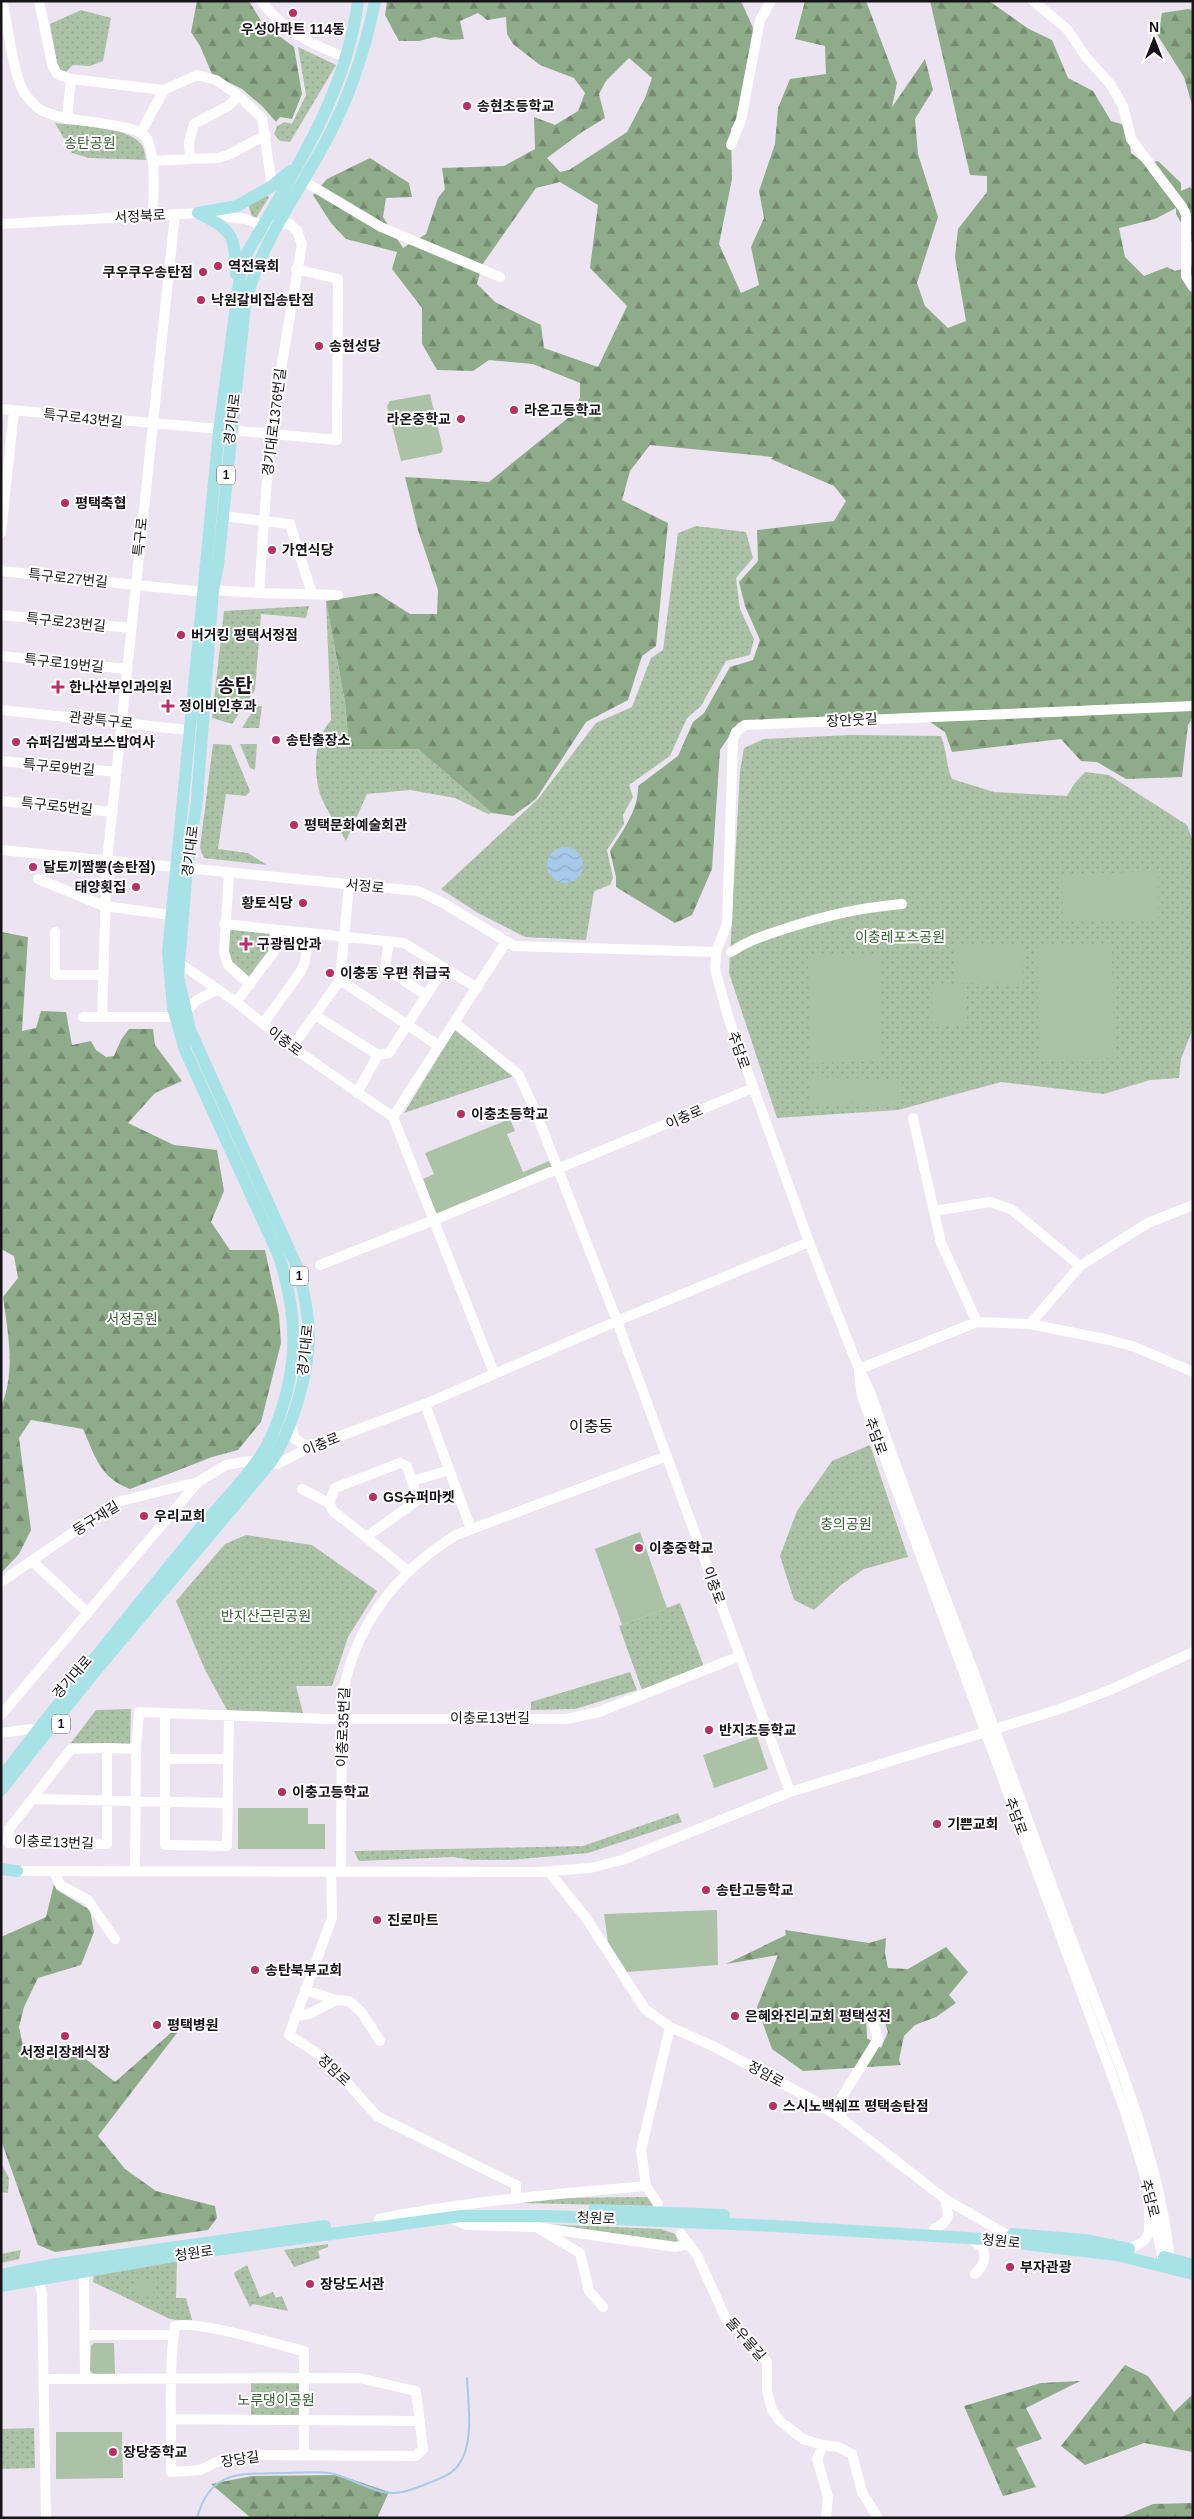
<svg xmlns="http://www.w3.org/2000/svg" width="1194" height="2519" font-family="Arial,'Noto Sans KR',sans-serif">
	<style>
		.grass { fill: url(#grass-dots) }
		.forest { fill: url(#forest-firs); fill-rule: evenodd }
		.garden { fill: #abc2a7 }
		.water { fill: url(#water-waves) }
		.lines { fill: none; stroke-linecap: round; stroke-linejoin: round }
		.stream { stroke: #a8caea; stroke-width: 2 }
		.minor { stroke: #fff; stroke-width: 10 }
		.major { stroke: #a7e3e6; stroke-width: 12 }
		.poi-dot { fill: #ba2e66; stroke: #fff; stroke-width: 2 }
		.labels { text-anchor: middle; stroke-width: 4; stroke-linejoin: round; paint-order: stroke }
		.shield { fill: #fff; stroke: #5d5a5e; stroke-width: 1 }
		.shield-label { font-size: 12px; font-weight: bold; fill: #171419 }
		.poi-label { font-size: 14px; font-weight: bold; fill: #171419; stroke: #fff; text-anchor: start }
		.park-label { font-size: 14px; fill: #355f30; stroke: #fff }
		.street-label { font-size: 14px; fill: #171419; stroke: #fff }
		.quarter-label { font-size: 16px; fill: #171419; stroke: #fff }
		.district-label { font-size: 19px; font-weight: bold; fill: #171419; stroke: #fff }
	</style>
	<defs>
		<pattern id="grass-dots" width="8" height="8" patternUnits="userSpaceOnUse" patternTransform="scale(1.25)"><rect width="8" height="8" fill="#abc2a7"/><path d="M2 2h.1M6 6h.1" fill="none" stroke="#92a68f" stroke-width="1.8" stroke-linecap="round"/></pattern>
		<pattern id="forest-firs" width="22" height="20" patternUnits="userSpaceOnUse" patternTransform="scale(1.25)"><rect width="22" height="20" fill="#8fac8a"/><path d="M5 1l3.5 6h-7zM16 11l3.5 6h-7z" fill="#748b70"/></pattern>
		<pattern id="water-waves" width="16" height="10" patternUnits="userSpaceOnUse" patternTransform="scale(1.25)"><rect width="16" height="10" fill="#a8caea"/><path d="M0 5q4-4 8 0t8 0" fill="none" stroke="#90adc8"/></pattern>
	</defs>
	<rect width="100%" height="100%" fill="#ece4f0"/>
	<path class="grass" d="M81 10 111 18 103 61 90 66 73 65 65 73 58 68 50 24Z
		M298 47 336 65 290 142 280 141 274 134 277 126 285 122 292 124 306 95Z
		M55 123C76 126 129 126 142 145 144 148 145 155 146 160L89 158 72 153Z
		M267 196 269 197 256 218 252 217 248 204Z
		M696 526 746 532 753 558 736 578 740 609 754 639 750 655 726 661 701 706 687 718 670 756 629 785 633 797 623 815 624 824 607 850 613 878 610 885 594 891 586 940 525 937 478 913 441 889 538 799 596 723 632 707 651 658 663 650 678 533Z
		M326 601 345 702 349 749H418L492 813 488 814 455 798 410 790 367 794 346 841C339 827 322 805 319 790 313 765 315 739 331 720Z
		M309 606 306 618 261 614 255 690 232 724 212 718 224 611Z
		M256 706H262L259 728H242Z
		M851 735 941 736C947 751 946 765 952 779L994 792 1067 796 1074 784 1085 772 1109 775 1187 825 1193 842V1028L1181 1059 1179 1078 1150 1080 1104 1094 1001 1082 898 1110 777 1118 729 973 740 771 744 748 764 739Z
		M213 744 231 745 250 791 246 796 226 794 218 849 248 853 267 865 204 858 200 848Z
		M240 744H257L255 770 250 768Z
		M228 926 272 931 270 951 251 978 227 957Z
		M455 1030 514 1076 404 1113Z
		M870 1445 908 1557 864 1569 841 1585 814 1610 794 1600 780 1556 797 1511 832 1461Z
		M246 1535 312 1545 377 1591 348 1637 332 1686H296L303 1713 227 1710 205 1670 176 1601 225 1544Z
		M680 1603 704 1667 642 1690 619 1626Z
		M630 1672 637 1690 575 1709 531 1710V1702Z
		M131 1709 130 1744 71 1743 96 1710Z
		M678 1813 682 1822 588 1853 510 1860H473L453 1857 359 1861 354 1851 583 1846Z
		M1 2163 9 2178 8 2193 1 2192Z
		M647 2197 656 2206 521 2203 557 2198Z
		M541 2224 661 2229 675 2234 678 2241 671 2245Z
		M328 2244V2247L318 2251 320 2258 294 2267 284 2250Z
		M21 2250 19 2259 1 2263V2254Z
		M177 2259 176 2298H186L193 2323 170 2319 93 2282 94 2273Z
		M247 2265 260 2297 273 2292 276 2298 282 2296 288 2311 253 2304 250 2307 234 2274 235 2272Z
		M251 2382H301V2417L251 2418Z
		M34 2428 35 2468 1 2469V2429Z"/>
	<path class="forest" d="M197 1H249L263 24 294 47 302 94 292 119 280 117 276 122 262 106 242 89 212 74 200 46 191 32Z
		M387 1H741L754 30 740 112 731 129 732 179 719 244 741 293 759 285 751 247 764 218 759 191 775 144 778 108 790 79 826 74 825 46 795 39 805 1H866L897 83 892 107 925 59 933 90 915 119 918 154 938 217 917 283 925 306 948 328 966 321 955 257 958 229 987 192V176L970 175 930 1H989L1029 29 1052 40 1068 78 1093 91 1111 121 1128 126 1131 153 1145 164 1158 161 1181 183V191L1190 187 1193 190V244L1176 214V208L1155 219 1119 228 1125 257 1144 276 1167 267 1175 271 1193 266V717L1188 725 1182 777 1126 779 1097 762 1081 761 1061 739 952 752 945 732 921 716 738 723 720 750 712 869 692 915 675 923 616 887V877L610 851C622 832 639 809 638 786L678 756 693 722 704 713 730 667 753 660 760 640 745 606 739 582 758 561 757 530 834 521 846 501 834 486 771 459 773 457 650 445 630 471 622 500 668 523 656 646 642 656 628 700 586 722 536 799 513 816 492 813 418 749H349L345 702 326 601 377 593 410 614H437L438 590 418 530 405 477 489 482 568 418 580 398V383L533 364 489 360 473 371 437 370 422 344V308L392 269 397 252 346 239 331 223 313 195 327 179 370 158 409 183 412 197 386 198 383 217 403 248 426 234 438 198 445 189 442 168 504 166 535 149 534 117 555 125 578 111 585 93 574 78 540 65 513 44 507 34 506 17 487 20 478 13 460 21 464 39 451 40 435 37 419 41H399L385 15ZM629 58 652 78 645 98 627 132 569 170 560 172 547 158 582 132 605 118 599 94 606 81ZM560 182 598 205 590 268 627 306 598 367 544 348 541 325 495 302 477 284 482 265 536 188Z
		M1188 9 1193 10V108L1184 77 1158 36 1162 13Z
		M1 932 28 937 22 1031 36 1028 41 1011 66 1012 72 1045 91 1041 96 1050 106 1057 114 1056 121 1040 129 1029H153L155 1045 182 1081 155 1093 128 1123 174 1145 217 1150 224 1191 211 1222 230 1250H265L279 1315 281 1343 261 1422 238 1450 212 1457 130 1489C100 1478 95 1456 83 1429L31 1420 19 1438 31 1530 19 1554 1 1573V1407C16 1372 8 1333 3 1297L18 1278 14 1256 1 1249Z
		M54 1884 57 1890 90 1910 94 1932 81 1965 38 1978 24 2007 19 2027 24 2050 48 2060 55 2048 82 2056 115 2082 190 2016 98 2136 125 2169 156 2191 215 2206 217 2218 208 2230 55 2252 38 2245 1 2140V1937L46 1917Z
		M785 1930 869 1943 886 1938 885 1953 888 1968 908 1969 946 1947 968 1972 949 1995 956 2003 936 2017 915 2025 904 2036 899 2060 901 2065 803 2071 772 2049 757 2007 778 1955 726 1964 786 1935ZM882 2013 888 2032 881 2048 867 2038 866 2017Z
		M1125 2365 1148 2376 1174 2412 1193 2394V2452L1144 2443 1085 2465 1061 2446Z
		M1080 2381 1026 2408 1042 2439 1016 2448 1036 2487 1003 2496 964 2406 1041 2383Z
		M339 2475 389 2492 377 2518H251L211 2484 252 2476Z
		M1193 2503V2518H1119L1153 2504Z"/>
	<path class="garden" d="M430 394 443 449 441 453 401 461 387 406 390 401Z
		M1158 871V921L1063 922 1062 875Z
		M1112 944 1114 1058 1039 1059 1037 945Z
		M954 945H1024L1023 984 954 983Z
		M879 954 882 1061 811 1063 808 956Z
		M932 986H967V1024H932Z
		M810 1077 900 1080 899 1107 853 1106V1098L852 1107 809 1106Z
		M510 1119 515 1131 507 1134 523 1172 549 1161 552 1167 436 1214 423 1179 434 1174 425 1153Z
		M640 1532 667 1608 622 1625 595 1549Z
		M757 1736 768 1769 714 1788 703 1755Z
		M238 1808H308V1824H325V1849H238Z
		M717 1910 718 1965 627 1972 608 1942 604 1914Z
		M136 2281H153V2295L136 2296Z
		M94 2343H114L115 2374H93L90 2370 91 2346Z
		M56 2432H122L123 2478 56 2479Z"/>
	<path class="water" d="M547 865a18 18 0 1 1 36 0a18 18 0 1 1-36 0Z"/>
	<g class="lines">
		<path class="stream" d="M197 2518C210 2469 242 2474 284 2473 298 2473 316 2471 330 2473 348 2477 365 2488 383 2492 399 2495 410 2490 424 2485 433 2481 447 2477 454 2470 476 2449 468 2405 467 2378"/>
		<path class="minor" d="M2 1C8 24 13 77 25 94 29 99 34 105 38 108 60 125 139 120 147 139 157 162 153 189 153 215
			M39 1 52 64 57 74 71 79 67 119
			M261 1C284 31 310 44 345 57
			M1033 1 1067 29 1086 57 1111 85 1123 106 1131 139 1183 208 1186 215V276L1193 287
			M71 79 164 90 141 132
			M164 90 197 75 216 80 239 96 262 118 272 186
			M239 96 228 106 194 124 189 142 190 159 218 158 228 155 266 135
			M731 145 741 120 760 20 771 1
			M153 161 190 159
			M297 177 381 227 500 277
			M1 224 198 213 246 219 263 226 290 224 297 231 302 244 270 435 259 593 213 590
			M1 409 337 440 338 279 296 269
			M222 516 290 524 312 594
			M1 533 14 411
			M1 571 204 592
			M259 593 338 595
			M1 615 131 628
			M1 656 126 669
			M1 710 197 731
			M1 761 117 772
			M1 801 113 812
			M1 850 418 891 443 903 514 946 716 952
			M229 873 224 952 228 965 250 985
			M38 879 104 906 171 915
			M224 924 404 943 477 988
			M55 932V975H102
			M389 941 385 968 426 995
			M731 952C747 941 763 936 781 930 824 916 857 908 902 904
			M175 960 236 1002 292 1047 393 1117 494 1373
			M340 980 439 1046
			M236 1002 273 953 275 931
			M185 1012 197 1000 218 989
			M315 1015 378 1055
			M83 1017H174
			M102 1017 107 861 175 214
			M455 1023 519 1075 537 1115 617 1321 790 1792
			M263 1024 301 971 305 962 308 933
			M292 1047 340 980 349 885
			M357 1093 378 1055 389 1053 444 968
			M393 1117 506 942
			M913 1118 941 1243 977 1322
			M934 1211 990 1202 1011 1209 1080 1266 1030 1324
			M320 1265 434 1220 753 1088
			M1080 1266 1148 1223 1193 1205
			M859 1369 977 1322 1030 1324 1109 1340 1135 1347 1193 1372
			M859 1373 862 1396 1125 2111 1148 2186 1163 2261
			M425 1404 471 1529
			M290 1421 295 1439 309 1448
			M400 1463 407 1466 418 1500 366 1537 333 1511 329 1503 335 1488Z
			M413 1481 449 1470
			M302 1489 329 1503
			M366 1537 408 1571
			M32 1561 88 1613
			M1 1582 117 1502 198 1482 226 1465 249 1461 277 1464 309 1448 425 1404 617 1321 809 1242
			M165 1714V1845L227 1846 229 1717
			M1 1715 198 1482
			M1 1733 31 1729
			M107 1748 71 1749 9 1829 8 1843 107 1844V1748L136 1749
			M165 1759H228
			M34 1799 228 1803
			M10 1871 538 1872 590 1868 622 1860 790 1792 1057 1710 1110 1690 1193 1652
			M54 1871 60 1885 88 1900 115 1939
			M135 1871 136 1749 139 1712 325 1719H566L599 1712 740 1656
			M331 1872 332 1918 289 2035 326 2059 377 2116 516 2185V2197
			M341 1872 342 1700C352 1629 396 1572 456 1535L667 1456
			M549 1872 586 1918 645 2009 670 2027 713 2046 813 2100 842 2119 945 2199 1016 2240
			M305 1990 336 2000 349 2001 362 2013 380 2041
			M295 2016 309 2014 336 2000
			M842 2119V2097L878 2039 873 2021
			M658 2204 646 2186 641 2150 670 2027
			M449 2218 466 2225 535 2227 676 2247 688 2244
			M379 2219C468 2201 556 2194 646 2186
			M538 2228 580 2253 589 2291 603 2307
			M934 2229C951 2220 949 2217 945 2199
			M681 2234 697 2255 726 2319 749 2338 767 2362V2391L772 2410 780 2421 803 2439 823 2445 838 2447 852 2454 862 2492 878 2518
			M969 2238 983 2248C986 2260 984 2265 975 2274
			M1128 2249C1152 2240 1150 2234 1149 2210
			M1170 2263C1161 2156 1107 2033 1069 1932 1037 1847 1007 1761 975 1676 940 1582 903 1489 871 1394L859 1369 809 1242 729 1020 715 969 716 952 727 924 733 740 736 732 745 725 1193 706
			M84 2270 85 2378
			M37 2274 42 2294 46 2518
			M85 2335H173
			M44 2379 359 2378 416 2391 423 2449 416 2456 254 2455 223 2459 200 2470 171 2472C172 2427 168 2370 175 2326 195 2319 278 2345 304 2351V2454
			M172 2419 420 2421
			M823 2445 817 2459 828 2497 826 2518"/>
		<path class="major" d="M198 213 237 206 272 186 290 171
			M198 213C232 230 235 234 236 274
			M4 1774C66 1692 132 1612 197 1532 219 1505 258 1468 271 1437 299 1374 300 1318 278 1254L185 1050 173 1008 168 952 219 431 241 269 248 251C293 174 347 92 358 1
			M1 1790 88 1680 271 1462C292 1430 309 1373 309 1334 308 1312 304 1291 298 1269L190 1030 178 977 187 868 197 800 213 590 218 565 245 305C259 245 297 195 326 141 350 96 365 51 375 1
			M1 1869 17 1871
			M594 2210 724 2215
			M1013 2234 1085 2240 1129 2249
			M1164 2257 1193 2265
			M1 2275 57 2264 325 2226
			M1 2286 186 2254 461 2216H547L775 2226 983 2239 1117 2255 1193 2274"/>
	</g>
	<g class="poi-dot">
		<circle cx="293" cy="13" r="5"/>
		<circle cx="467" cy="106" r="5"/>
		<circle cx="218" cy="266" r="5"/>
		<circle cx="203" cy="272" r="5"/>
		<circle cx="201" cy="300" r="5"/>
		<circle cx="319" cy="346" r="5"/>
		<circle cx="514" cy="410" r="5"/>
		<circle cx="461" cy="419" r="5"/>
		<circle cx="65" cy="503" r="5"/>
		<circle cx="272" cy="550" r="5"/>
		<circle cx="181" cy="635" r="5"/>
		<path d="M55.5 679.5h5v5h5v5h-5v5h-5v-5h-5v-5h5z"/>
		<path d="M165.5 698.5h5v5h5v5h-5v5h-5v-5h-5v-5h5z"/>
		<circle cx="276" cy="740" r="5"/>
		<circle cx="16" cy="742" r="5"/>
		<circle cx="294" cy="825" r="5"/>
		<circle cx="33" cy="867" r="5"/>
		<circle cx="136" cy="887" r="5"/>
		<circle cx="303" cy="903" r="5"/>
		<path d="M243.5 936.5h5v5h5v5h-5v5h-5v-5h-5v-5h5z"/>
		<circle cx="330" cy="973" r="5"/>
		<circle cx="461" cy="1114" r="5"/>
		<circle cx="373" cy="1497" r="5"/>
		<circle cx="144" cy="1516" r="5"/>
		<circle cx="639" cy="1548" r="5"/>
		<circle cx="709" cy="1730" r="5"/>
		<circle cx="282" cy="1792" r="5"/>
		<circle cx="937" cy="1824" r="5"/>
		<circle cx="706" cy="1890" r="5"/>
		<circle cx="377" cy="1920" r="5"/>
		<circle cx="255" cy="1970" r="5"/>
		<circle cx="735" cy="2016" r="5"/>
		<circle cx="157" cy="2025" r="5"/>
		<circle cx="65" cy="2036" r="5"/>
		<circle cx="773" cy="2106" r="5"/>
		<circle cx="1010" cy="2267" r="5"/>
		<circle cx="310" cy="2284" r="5"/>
		<circle cx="113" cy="2452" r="5"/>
	</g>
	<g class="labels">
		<g class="shield">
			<rect x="217" y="465.5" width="18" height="19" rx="4"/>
			<rect x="290" y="1266.5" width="18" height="19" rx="4"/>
			<rect x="52" y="1714.5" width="18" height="19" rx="4"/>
		</g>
		<g class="shield-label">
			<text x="226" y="479">1</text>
			<text x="299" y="1280">1</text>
			<text x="61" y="1728">1</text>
		</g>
		<g class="poi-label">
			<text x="293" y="34" text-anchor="middle">우성아파트 114동</text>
			<text x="477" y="111">송현초등학교</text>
			<text x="228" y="271">역전육회</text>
			<text x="193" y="277" text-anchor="end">쿠우쿠우송탄점</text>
			<text x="211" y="305">낙원갈비집송탄점</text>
			<text x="329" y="351">송현성당</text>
			<text x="524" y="415">라온고등학교</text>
			<text x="451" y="424" text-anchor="end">라온중학교</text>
			<text x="75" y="508">평택축협</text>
			<text x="282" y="555">가연식당</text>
			<text x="191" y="640">버거킹 평택서정점</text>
			<text x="69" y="692">한나산부인과의원</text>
			<text x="179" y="711">정이비인후과</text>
			<text x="286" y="745">송탄출장소</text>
			<text x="26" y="747">슈퍼김쌤과보스밥여사</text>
			<text x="304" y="830">평택문화예술회관</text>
			<text x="43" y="872">달토끼짬뽕(송탄점)</text>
			<text x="126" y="892" text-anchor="end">태양횟집</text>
			<text x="293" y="908" text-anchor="end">황토식당</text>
			<text x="257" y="949">구광림안과</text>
			<text x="340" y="978">이충동 우편 취급국</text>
			<text x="471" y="1119">이충초등학교</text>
			<text x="383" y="1502">GS슈퍼마켓</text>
			<text x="154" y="1521">우리교회</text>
			<text x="649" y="1553">이충중학교</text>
			<text x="719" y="1735">반지초등학교</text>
			<text x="292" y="1797">이충고등학교</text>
			<text x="947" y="1829">기쁜교회</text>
			<text x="716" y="1895">송탄고등학교</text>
			<text x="387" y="1925">진로마트</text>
			<text x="265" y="1975">송탄북부교회</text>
			<text x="745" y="2021">은혜와진리교회 평택성전</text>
			<text x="167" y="2030">평택병원</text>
			<text x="65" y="2057" text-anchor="middle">서정리장례식장</text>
			<text x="783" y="2111">스시노백쉐프 평택송탄점</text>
			<text x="1020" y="2272">부자관광</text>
			<text x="320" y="2289">장당도서관</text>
			<text x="123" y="2457">장당중학교</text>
		</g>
		<g class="park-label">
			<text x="90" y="148">송탄공원</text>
			<text x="900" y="942">이충레포츠공원</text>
			<text x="132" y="1324">서정공원</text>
			<text x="846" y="1529">충의공원</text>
			<text x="266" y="1621">반지산근린공원</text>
			<text x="276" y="2405">노루댕이공원</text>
		</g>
		<g class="street-label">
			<text transform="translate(140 216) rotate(-3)" y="5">서정북로</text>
			<text transform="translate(83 418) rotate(6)" y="5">특구로43번길</text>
			<text transform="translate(232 419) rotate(-83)" y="5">경기대로</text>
			<text transform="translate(274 422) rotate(-83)" y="5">경기대로1376번길</text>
			<text transform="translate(140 537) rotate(-84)" y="5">특구로</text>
			<text transform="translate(68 578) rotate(6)" y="5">특구로27번길</text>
			<text transform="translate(66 622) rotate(6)" y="5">특구로23번길</text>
			<text transform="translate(64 663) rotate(6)" y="5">특구로19번길</text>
			<text transform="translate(101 720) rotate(6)" y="5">관광특구로</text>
			<text transform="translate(852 720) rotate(-3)" y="5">장안웃길</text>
			<text transform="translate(59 767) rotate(5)" y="5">특구로9번길</text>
			<text transform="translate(57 806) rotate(6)" y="5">특구로5번길</text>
			<text transform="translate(190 851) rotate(-83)" y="5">경기대로</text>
			<text transform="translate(365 886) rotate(6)" y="5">서정로</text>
			<text transform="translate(285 1041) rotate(37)" y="5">이충로</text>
			<text transform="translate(739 1050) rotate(71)" y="5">추담로</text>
			<text transform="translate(684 1117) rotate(-23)" y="5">이충로</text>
			<text transform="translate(305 1350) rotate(-84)" y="5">경기대로</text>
			<text transform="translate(876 1436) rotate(70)" y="5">추담로</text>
			<text transform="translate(321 1444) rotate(-22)" y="5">이충로</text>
			<text transform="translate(96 1518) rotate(-32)" y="5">둥구재길</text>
			<text transform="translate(714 1585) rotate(70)" y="5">이충로</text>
			<text transform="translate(72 1677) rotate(-49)" y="5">경기대로</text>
			<text x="490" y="1723">이충로13번길</text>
			<text transform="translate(343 1727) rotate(-88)" y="5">이충로35번길</text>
			<text transform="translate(1016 1816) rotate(70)" y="5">추담로</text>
			<text transform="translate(54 1842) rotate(2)" y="5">이충로13번길</text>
			<text transform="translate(334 2070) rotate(44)" y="5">정암로</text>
			<text transform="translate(766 2074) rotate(28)" y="5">정암로</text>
			<text transform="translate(1150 2198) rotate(76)" y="5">추담로</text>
			<text transform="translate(596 2218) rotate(2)" y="5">청원로</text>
			<text transform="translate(1001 2241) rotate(6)" y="5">청원로</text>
			<text transform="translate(194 2253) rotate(-8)" y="5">청원로</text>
			<text transform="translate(746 2339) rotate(49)" y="5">돌우물길</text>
			<text transform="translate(240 2459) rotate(-9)" y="5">장당길</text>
		</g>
		<g class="quarter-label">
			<text x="591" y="1432">이충동</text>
		</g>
		<g class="district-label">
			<text x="235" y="692">송탄</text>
		</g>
	</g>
	<rect width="1194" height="2519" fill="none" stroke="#171419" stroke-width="5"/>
	<g transform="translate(1154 40)" stroke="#ffffff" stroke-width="4" paint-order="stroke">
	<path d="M0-4L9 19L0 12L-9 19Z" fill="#171419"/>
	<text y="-8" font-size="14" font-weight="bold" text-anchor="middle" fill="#171419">N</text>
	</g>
</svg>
